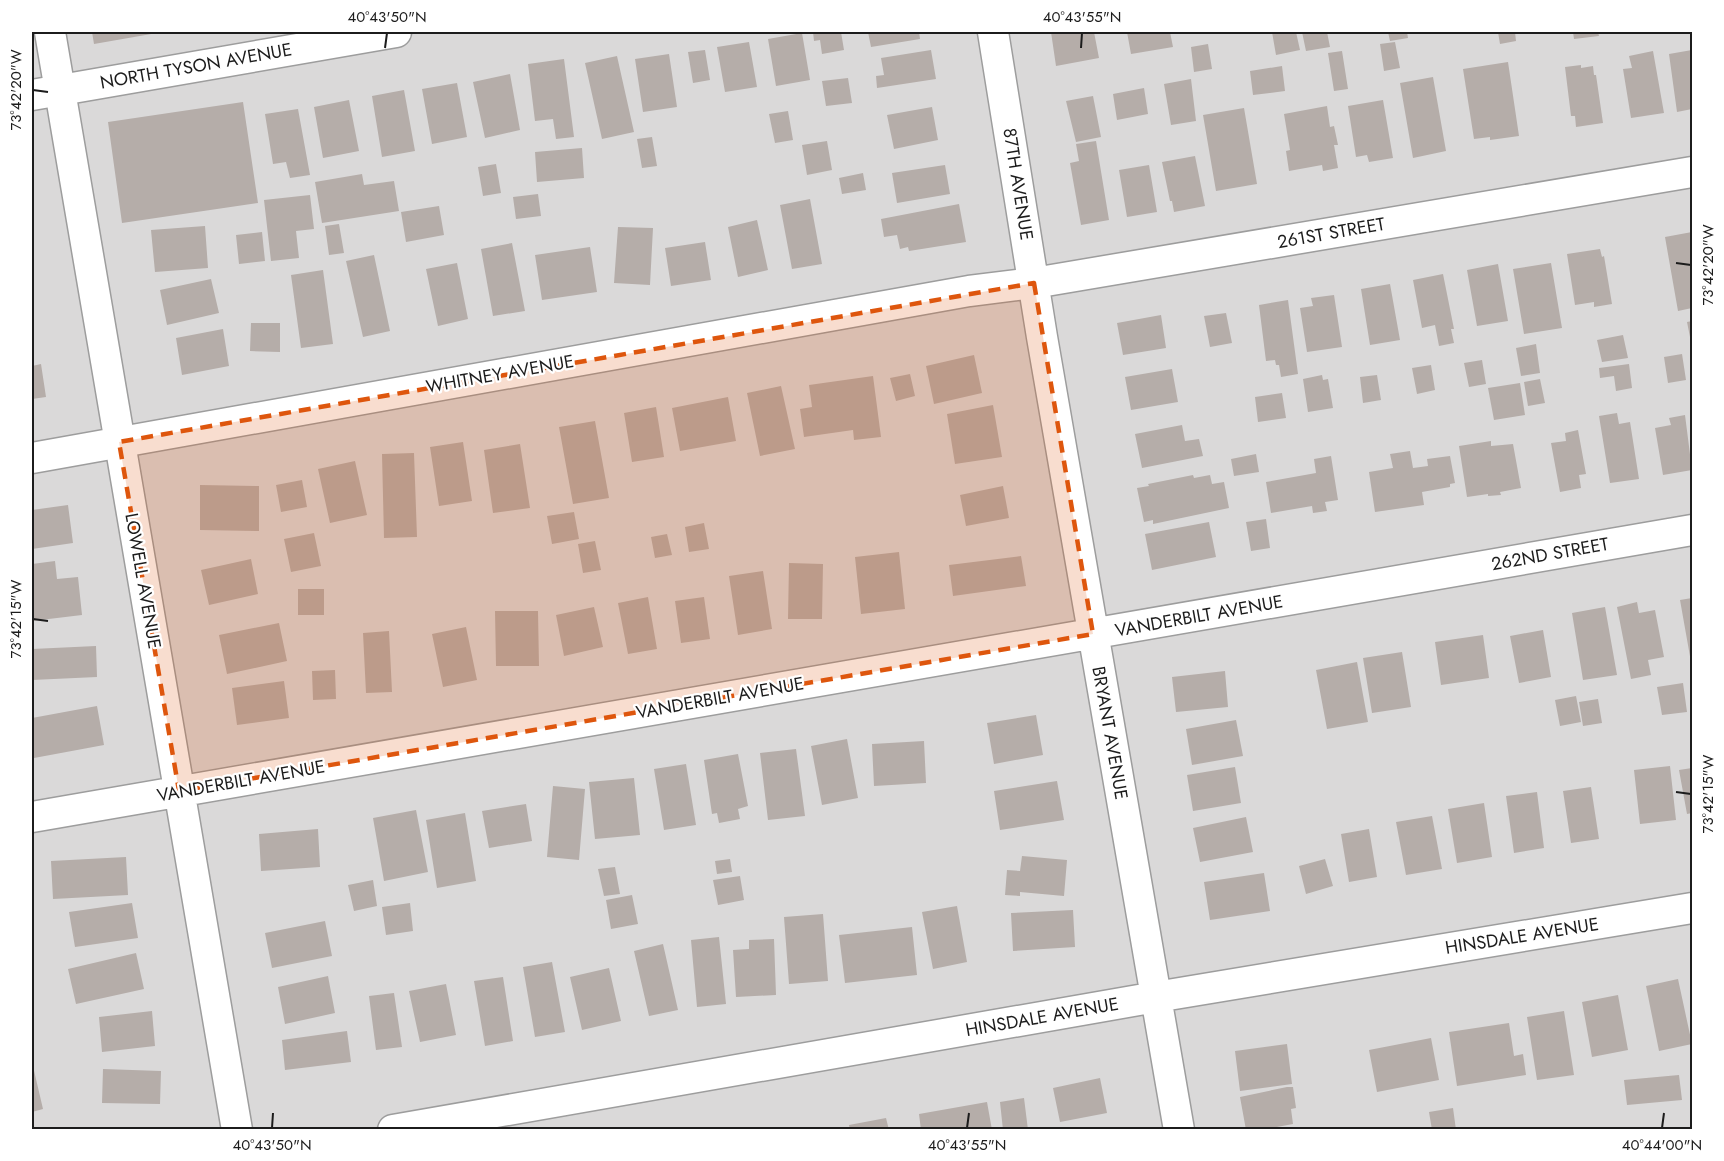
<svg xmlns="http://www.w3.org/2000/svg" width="1724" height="1161" font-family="Jost,sans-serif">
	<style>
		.residential { fill: #dad9d9 }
		.building { fill: #b5ada9 }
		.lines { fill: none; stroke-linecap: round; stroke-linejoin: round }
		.minor-casing { stroke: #9d9d9d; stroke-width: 33 }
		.minor { stroke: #fff; stroke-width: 30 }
		.marked { fill: #de560d; fill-opacity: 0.2; stroke: #de560d; stroke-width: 4.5; stroke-dasharray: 12 8; stroke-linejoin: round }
		.ticks { fill: none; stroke: #1c1c1c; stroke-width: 2 }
		.labels { text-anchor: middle; stroke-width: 4.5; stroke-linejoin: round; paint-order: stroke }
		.street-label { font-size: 18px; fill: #1c1c1c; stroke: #fff }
		.neatline { fill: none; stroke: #1c1c1c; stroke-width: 2 }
		.ticks-label { font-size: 15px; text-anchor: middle; fill: #1c1c1c }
	</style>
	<rect width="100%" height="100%" fill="#ece9e3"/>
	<path class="residential" d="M32 32H1692V1129H32Z"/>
	<path class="building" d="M92 32H157V33L94 44Z
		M813 32H841L844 50 822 54 820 40 814 41Z
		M868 32H919L920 39 871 47Z
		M1051 32H1094L1099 58 1056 66Z
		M1127 32H1170L1173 47 1131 54Z
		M1272 32H1296L1300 50 1276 55Z
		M1302 32H1327L1330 47 1306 51Z
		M1388 32H1407L1408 38 1390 41Z
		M1498 32H1515L1516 41 1500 44Z
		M1573 32H1598L1599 36 1574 39Z
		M802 33 810 80 776 86 768 39Z
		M749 42 757 87 725 92 717 47Z
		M1395 42 1400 68 1384 71 1380 44Z
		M1208 44 1212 69 1194 72 1191 47Z
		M705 50 710 80 693 83 688 52Z
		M931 50 936 79 877 88 876 76 884 75 881 58Z
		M1692 50V109L1677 112 1669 54Z
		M1342 51 1348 89 1334 91 1328 53Z
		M1653 51 1664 113 1631 118 1623 69 1632 68 1629 56Z
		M669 54 677 107 643 112 635 59Z
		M617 56 634 132 602 139 585 63Z
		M564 59 574 137 556 139 553 119 535 121 528 64Z
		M1508 62 1519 136 1490 140V137L1474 139 1463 69Z
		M1581 65V68L1593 66 1594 75H1596L1603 123 1576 127 1575 116H1571L1565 67Z
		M1282 66 1285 91 1253 95 1250 71Z
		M510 74 520 130 485 138 473 82Z
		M1433 77 1446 151 1413 158 1400 83Z
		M848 78 852 103 826 106 822 81Z
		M1191 79 1196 121 1171 125 1164 84Z
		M457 83 467 137 432 144 422 89Z
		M1144 88 1148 114 1117 120 1113 94Z
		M404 90 415 151 382 157 372 96Z
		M1093 96 1101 137 1076 142 1066 101Z
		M349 100 359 151 323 158 314 107Z
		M1383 100 1393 158 1369 162 1367 155 1356 157 1348 106Z
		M243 102 258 203 122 223 108 122Z
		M1327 106 1330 127 1334 126 1338 145H1334L1338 168 1323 171 1322 165 1289 171 1286 151 1290 150 1284 114Z
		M932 107 938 140 894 149 887 115Z
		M1244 108 1257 184 1216 191 1203 115Z
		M298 109 310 175 290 178 286 162 273 164 265 114Z
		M788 111 793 140 775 143 769 114Z
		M652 137 657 166 642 168 637 139Z
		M827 141 832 170 807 175 802 145Z
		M1096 141 1109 220 1081 225 1070 163 1079 161 1076 144Z
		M582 148 584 178 537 182 535 152Z
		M1195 156 1205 206 1174 212 1172 201H1170L1162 162Z
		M496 164 501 193 483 196 478 167Z
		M945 165 950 194 897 203 892 173Z
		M1149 165 1157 212 1127 217 1119 170Z
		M863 173 866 190 842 194 839 178Z
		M362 174 364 185 394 181 399 211 322 223 315 182Z
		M538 194 541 216 516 219 513 197Z
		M310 195 314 229 296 231 299 258 271 261 264 200Z
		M810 199 822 264 792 269 780 205Z
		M959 204 966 242 909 251 908 247 900 249 897 235 884 237 881 219Z
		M439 206 444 235 406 242 401 212Z
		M757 220 768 270 738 277 728 227Z
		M339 224 344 253 329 255 325 226Z
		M205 226 208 268 155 272 151 230Z
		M618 227 653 228 650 285 614 283Z
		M262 232 265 261 239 264 236 235Z
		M1692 232V308L1678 311 1665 237Z
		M705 242 711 280 671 286 665 248Z
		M512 243 525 311 493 316 481 249Z
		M590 247 597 292 542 300 535 255Z
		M1600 249 1602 257 1604 256 1612 304 1594 307V302L1575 305 1567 254Z
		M374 255 390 331 363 337 346 261Z
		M457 263 468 319 438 326 426 269Z
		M1551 263 1562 328 1524 334 1513 269Z
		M1498 264 1508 321 1477 326 1467 270Z
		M323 270 333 344 301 348 291 275Z
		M1443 274 1454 329H1451L1454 343 1439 346 1435 325 1422 328 1413 280Z
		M211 279 219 313 167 325 160 290Z
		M1390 284 1400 340 1370 345 1361 289Z
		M1334 295 1342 347 1307 352 1300 308 1313 306 1311 298Z
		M1288 300 1298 374 1281 377 1279 365H1276L1275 360 1266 361 1259 305Z
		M1226 313 1232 343 1210 347 1204 316Z
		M1161 315 1166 348 1123 355 1117 323Z
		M1692 321V342H1691L1687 322Z
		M251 323H280V352L250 351Z
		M223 329 229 366 182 375 176 338Z
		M1623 335 1628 358 1602 362 1597 340Z
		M1536 344 1540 373 1521 376 1516 348Z
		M1682 354 1686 380 1668 383 1664 357Z
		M974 355 982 393 934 404 926 366Z
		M1482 360 1486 384 1469 387 1464 363Z
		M41 364 46 397 32 399V366Z
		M1629 364 1632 388 1616 391 1614 376 1600 378 1599 368Z
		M1431 365 1435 390 1417 394 1412 368Z
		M1172 369 1178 402 1131 410 1125 377Z
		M910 374 915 396 896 401 890 378Z
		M1322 375 1323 380 1328 379 1333 408 1308 412 1303 379Z
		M1377 375 1381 400 1363 403 1360 377Z
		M873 376 881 437 854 440 853 430 804 437 800 409 812 407 809 385Z
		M1540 379 1545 403 1528 406 1524 382Z
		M1520 383 1525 415 1494 420 1488 388Z
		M781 386 795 449 760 456 747 393Z
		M1282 393 1286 418 1258 422 1255 397Z
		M728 397 736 441 680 451 672 408Z
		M993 405 1002 457 955 464 947 414Z
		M656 407 664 457 632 462 624 413Z
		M1617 413 1619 424 1630 422 1639 479 1610 483 1599 416Z
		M1685 415 1692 470 1663 475 1655 428 1671 425 1669 418Z
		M595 421 609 498 573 504 559 427Z
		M1182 425 1185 441 1199 439 1203 456 1142 468 1135 434Z
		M1578 430 1586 474 1579 475 1581 488 1560 492 1551 443 1566 441 1565 433Z
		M1491 441V446L1513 444 1521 488 1500 492 1501 495 1488 496V494L1467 497 1459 446Z
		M463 442 472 501 439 506 430 447Z
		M520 444 530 508 493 513 484 450Z
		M1410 451 1413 468 1428 466 1427 459 1450 456 1455 483 1450 484V487L1422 492 1424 505 1375 512 1369 472 1393 468 1390 454Z
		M414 453 417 537 384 538 382 454Z
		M1256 454 1259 472 1234 476 1231 459Z
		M1331 456 1338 500 1325 502 1327 511 1313 513 1312 506 1271 513 1266 482 1316 473 1314 459Z
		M355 461 367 515 330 523 318 469Z
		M1193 475 1194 478 1210 475 1212 484 1224 482 1229 508 1153 524V520L1144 522 1137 488 1149 486 1148 484Z
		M302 480 307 507 281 512 276 485Z
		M200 485 259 486V531L200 530Z
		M1003 486 1009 518 966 526 960 495Z
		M68 505 73 543 32 549V510Z
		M574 512 579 539 552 544 547 516Z
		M1266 519 1270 548 1251 551 1246 522Z
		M1209 522 1216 557 1152 570 1145 534Z
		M704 523 709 549 689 552 685 527Z
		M314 533 321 566 291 572 284 539Z
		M667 534 672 555 655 558 651 537Z
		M595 541 601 570 583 573 578 544Z
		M899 552 905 609 861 614 855 557Z
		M1021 556 1026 586 953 596 949 565Z
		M251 559 258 594 209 605 201 570Z
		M55 561 57 579 78 577 82 615 32 621V564Z
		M789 563 823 564 822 619H788Z
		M763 571 772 629 738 635 729 576Z
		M298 589H324V615H298Z
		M648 597 657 649 628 654 618 603Z
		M704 597 710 639 681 643 675 601Z
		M1692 598V661L1691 662 1680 600Z
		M1637 602 1639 613 1655 610 1664 657 1648 660 1651 675 1631 679 1617 607Z
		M594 607 603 647 564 656 556 615Z
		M1605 607 1617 675 1583 680 1572 613Z
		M495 611H538L539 666H496Z
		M279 623 287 661 227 674 219 635Z
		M466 627 477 680 443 687 432 634Z
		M1543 630 1551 677 1519 683 1510 636Z
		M389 631 392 692 366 693 363 633Z
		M1483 635 1489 678 1441 685 1435 642Z
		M96 646 97 677 32 680V649Z
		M1402 652 1411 707 1372 713 1363 658Z
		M1357 662 1368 722 1327 729 1316 670Z
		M335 670 336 699 313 700 312 671Z
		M1225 671 1228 707 1176 712 1172 677Z
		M284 681 289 718 237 725 232 688Z
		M1683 683 1687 712 1662 715 1657 687Z
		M1576 696 1581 722 1560 726 1555 700Z
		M1598 699 1602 723 1583 726 1579 702Z
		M97 706 104 745 34 758 32 744V718Z
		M1036 715 1043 755 994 764 987 723Z
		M1236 720 1243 756 1192 765 1186 729Z
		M847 739 858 798 822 805 811 746Z
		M924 741 926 783 874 786 872 744Z
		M796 749 805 816 768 820 760 753Z
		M738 754 748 806 738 809 740 819 719 823 717 813 712 814 704 760Z
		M686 764 696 825 664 830 654 769Z
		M1670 766 1676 820 1640 824 1634 770Z
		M1235 767 1241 803 1193 811 1187 775Z
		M1692 768V813L1687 814 1679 770Z
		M634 778 640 835 595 839 589 782Z
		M1057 781 1064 820 1000 830 994 791Z
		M553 786 585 789 579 860 547 857Z
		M1591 787 1599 839 1571 843 1563 791Z
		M1537 792 1544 848 1514 853 1506 796Z
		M1484 803 1492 857 1457 863 1448 809Z
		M526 804 532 841 489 848 482 811Z
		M416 810 428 872 384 881 373 818Z
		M465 813 476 881 437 888 426 820Z
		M1432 816 1442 869 1406 875 1396 822Z
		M1246 817 1253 852 1200 862 1193 828Z
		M318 829 320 867 261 871 259 834Z
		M1369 829 1377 877 1349 882 1341 834Z
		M1022 856 1067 860 1064 896 1020 892V896L1005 895 1007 870 1020 871Z
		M126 857 128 895 53 899 51 861Z
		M730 859 732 872 717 874 715 861Z
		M1325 859 1333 886 1306 894 1299 866Z
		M615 867 620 894 604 896 598 869Z
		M1264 873 1270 911 1210 920 1204 882Z
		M740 876 744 900 718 905 713 880Z
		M373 880 377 906 354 911 348 885Z
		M632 895 638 924 611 929 606 900Z
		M132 903 138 938 75 947 69 912Z
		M410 903 413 931 386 935 382 907Z
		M957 906 967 962 933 969 922 912Z
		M1073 910 1075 947 1013 951 1011 913Z
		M823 914 828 981 789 984 784 917Z
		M325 921 332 956 272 968 265 933Z
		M912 927 917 975 845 983 839 935Z
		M719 937 726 1004 697 1007 691 940Z
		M774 939 776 995 736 997 733 950 749 949V940Z
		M663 944 678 1010 649 1016 634 951Z
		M136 953 144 989 76 1004 68 969Z
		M552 962 565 1032 535 1037 523 967Z
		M609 968 621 1021 582 1030 570 977Z
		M328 976 335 1013 285 1024 278 987Z
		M503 977 513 1041 485 1046 474 981Z
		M1678 979 1692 1044 1659 1051 1646 986Z
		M446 984 456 1035 420 1042 409 991Z
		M394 993 402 1047 376 1050 369 996Z
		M1618 995 1628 1050 1592 1057 1582 1002Z
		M152 1011 155 1046 102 1052 99 1017Z
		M1564 1011 1574 1075 1537 1080 1527 1017Z
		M1509 1023 1514 1056 1523 1054 1526 1075 1457 1086 1449 1032Z
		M347 1031 351 1062 285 1070 282 1040Z
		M1431 1038 1439 1080 1377 1092 1369 1050Z
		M1287 1044 1292 1084 1240 1091 1235 1051Z
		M32 1062 43 1109 32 1112Z
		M103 1069 161 1071 160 1104 102 1103Z
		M1679 1075 1682 1100 1627 1105 1624 1080Z
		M1100 1078 1107 1113 1060 1122 1053 1088Z
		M1287 1087H1293L1296 1108 1291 1109 1293 1124 1261 1130H1246L1240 1097Z
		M1024 1098 1028 1130H1003L1000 1102Z
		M987 1102 992 1130H921L919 1114Z
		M1453 1108 1456 1130H1432L1429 1112Z
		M886 1118 889 1130H850L849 1125Z"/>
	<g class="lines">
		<defs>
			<path id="minor" d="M50 32 237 1130
				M993 32 1042 337 1179 1130
				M32 95 396 32
				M32 458 969 291 1034 283 1692 172
				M32 817 1692 530
				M393 1130 1156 997 1692 908"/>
		</defs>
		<use href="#minor" class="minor-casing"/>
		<use href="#minor" class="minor"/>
	</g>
	<path class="marked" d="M1034 283 1093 634 179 791 119 442Z"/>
	<path class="ticks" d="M385 48 387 33M1081 48 1082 33M33 90 48 92M1676 263 1691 265M33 619 48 621M1676 792 1691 794M272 1128 273 1113M967 1128 969 1113M1662 1128 1664 1113"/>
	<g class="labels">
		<g class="street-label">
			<text transform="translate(196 66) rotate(-10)" y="6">NORTH TYSON AVENUE</text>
			<text transform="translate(1018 184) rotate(81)" y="6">87TH AVENUE</text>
			<text transform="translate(1331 233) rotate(-10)" y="6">261ST STREET</text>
			<text transform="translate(500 374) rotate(-10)" y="6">WHITNEY AVENUE</text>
			<text transform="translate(1550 554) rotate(-10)" y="6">262ND STREET</text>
			<text transform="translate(143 581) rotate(80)" y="6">LOWELL AVENUE</text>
			<text transform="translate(1199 616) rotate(-10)" y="6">VANDERBILT AVENUE</text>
			<text transform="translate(720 698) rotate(-10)" y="6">VANDERBILT AVENUE</text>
			<text transform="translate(1110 733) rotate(80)" y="6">BRYANT AVENUE</text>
			<text transform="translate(241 781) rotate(-10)" y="6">VANDERBILT AVENUE</text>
			<text transform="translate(1522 936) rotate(-9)" y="6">HINSDALE AVENUE</text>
			<text transform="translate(1042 1017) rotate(-10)" y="6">HINSDALE AVENUE</text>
		</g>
	</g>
	<rect width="1724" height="1161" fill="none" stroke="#ffffff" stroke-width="66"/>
	<rect x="33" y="33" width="1658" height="1095" class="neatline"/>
	<g class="ticks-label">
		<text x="387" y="22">40°43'50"N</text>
		<text x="1082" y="22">40°43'55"N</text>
		<text transform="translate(16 90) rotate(-90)" y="5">73°42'20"W</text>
		<text transform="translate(1708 265) rotate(-90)" y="5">73°42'20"W</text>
		<text transform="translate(16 619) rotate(-90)" y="5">73°42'15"W</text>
		<text transform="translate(1708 794) rotate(-90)" y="5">73°42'15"W</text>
		<text x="272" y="1150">40°43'50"N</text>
		<text x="967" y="1150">40°43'55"N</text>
		<text x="1662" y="1150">40°44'00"N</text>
	</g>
</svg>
